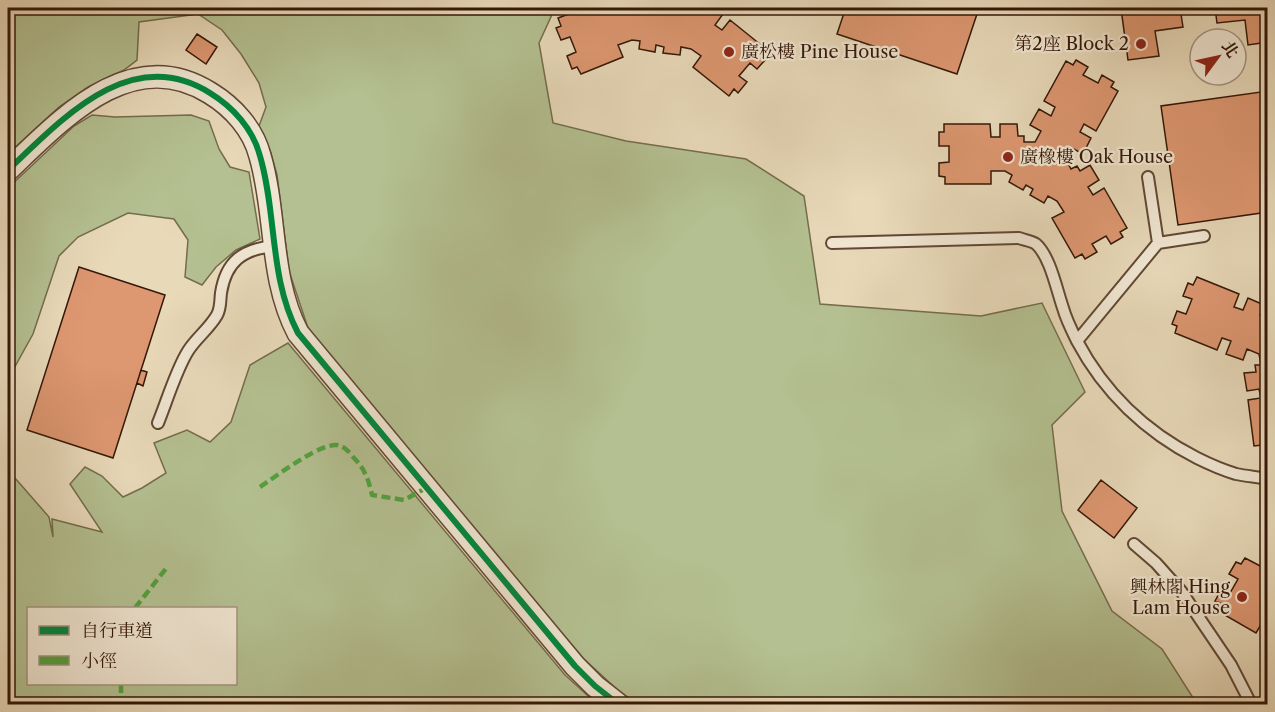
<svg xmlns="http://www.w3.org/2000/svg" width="1275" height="712" font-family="'Libre Caslon Text','Noto Serif TC',serif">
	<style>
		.green { fill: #b4c091; stroke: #746c4c; stroke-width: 1.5; fill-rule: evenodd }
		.building { fill: #dd9771; stroke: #341708; stroke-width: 1.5 }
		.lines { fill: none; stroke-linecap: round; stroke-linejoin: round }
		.lane-casing { stroke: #614834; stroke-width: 14 }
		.street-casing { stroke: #614834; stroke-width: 24 }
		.lane { stroke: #f0e6d2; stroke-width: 10 }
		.street { stroke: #f0e6d2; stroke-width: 21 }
		.quiet { stroke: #53a13e; stroke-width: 4.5; stroke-dasharray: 9 4.5; stroke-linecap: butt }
		.cycleway-casing { stroke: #f0e6d2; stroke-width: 10 }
		.cycleway { stroke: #00873e; stroke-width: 6 }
		.poi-dot { fill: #8f2418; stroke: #f0e6d2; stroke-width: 2 }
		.labels { text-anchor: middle; stroke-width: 4.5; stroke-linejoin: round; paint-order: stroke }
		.poi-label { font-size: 18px; fill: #341708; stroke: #f0e6d2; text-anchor: end }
	</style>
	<rect width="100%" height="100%" fill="#e8d9b9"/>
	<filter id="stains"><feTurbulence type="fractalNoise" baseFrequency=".00333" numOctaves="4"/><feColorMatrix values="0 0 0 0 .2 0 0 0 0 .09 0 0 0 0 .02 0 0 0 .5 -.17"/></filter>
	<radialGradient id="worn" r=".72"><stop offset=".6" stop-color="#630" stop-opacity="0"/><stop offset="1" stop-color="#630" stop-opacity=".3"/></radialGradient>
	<path class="green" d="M8 8H555L539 43 553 123 626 141 746 159 804 196 820 304 981 316 1042 303 1085 392 1052 425 1062 511 1112 611 1162 649 1197 704H641L622 694 583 658 309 331 289 271 277 175 270 150 259 126 266 107 259 83 241 54 222 30 198 14 139 22 137 60 124 70 88 87 59 107 8 154Z
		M92 115 115 117 191 115 209 121 219 149 230 167 249 172 260 239 236 250 216 267 202 285 185 277 188 240 174 219 128 213 78 237 59 256 33 334 8 379V188L74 126Z
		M288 343 565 675 597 704H8V470L49 517 53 537 52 519 102 532 70 484 85 467 102 476 123 497 142 488 166 473 154 443 187 430 210 442 231 422 250 365ZM28 608H236V684H28Z"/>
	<path class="building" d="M585 8H603L606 14 615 10 614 8H684L692 14 696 9 701 13 706 8H714L723 14 715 25 722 30 730 20 766 49 761 55 766 59 757 69 750 63 739 76 747 82 738 93 734 89 729 96 693 67 701 56 691 49 681 47 680 55 663 53 664 47 656 45 655 52 639 49 640 41 632 40 618 45 623 57 581 74 577 67 572 69 567 56 576 52 570 37 561 40 556 28 561 26 558 18Z
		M828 8H979L957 74 837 34 844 13Z
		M1121 8H1180L1183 27 1155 31 1159 56 1128 60Z
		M1130 8H1180L1183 27 1155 31 1159 56 1128 60 1121 9Z
		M1215 8H1268V42L1248 45 1245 20 1217 23Z
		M1215 8H1268V42L1248 45 1245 20 1217 23Z
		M197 34 217 47 206 64 186 50Z
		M1076 60 1088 67 1083 75 1098 83 1102 75 1114 82 1111 87 1118 91 1096 131 1084 124 1080 132 1091 138 1083 154 1072 148 1066 160 1071 169 1077 166 1080 171 1090 165 1099 180 1088 187 1093 195 1104 188 1127 228 1120 232 1123 237 1111 244 1106 236 1092 244 1097 252 1085 259 1082 254 1075 258 1052 218 1064 212 1057 201 1048 196 1044 203 1030 195 1033 189 1026 185 1023 190 1009 182 1012 175 1005 171H991V184H945V177L939 176V163L949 162V146H939V132H944V124H990L991 137H1000V124H1017L1018 136H1024V142H1035L1041 131 1030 125 1039 109 1051 116 1055 107 1044 101 1066 61 1073 65Z
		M1268 91V212L1178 225 1161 106Z
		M79 267 165 295 113 458 27 430Z
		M1197 277 1239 294 1234 307 1243 310 1248 298 1264 305 1260 315 1268 318V450H1263L1262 445 1254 446 1248 400 1261 398 1259 389 1247 391 1244 373 1256 372 1255 365H1261L1259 354 1247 349 1243 360 1226 354 1231 341 1222 338 1217 350 1175 333 1177 326 1172 324 1177 311 1186 314 1192 299 1183 296 1188 283 1193 285Z
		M141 370 147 372 143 386 137 383Z
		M1101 480 1137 508 1114 538 1078 510Z
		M1245 558 1268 570V624L1263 621 1256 633 1216 610 1220 603 1215 601 1222 588 1230 593 1238 579 1229 574 1236 562 1241 564Z"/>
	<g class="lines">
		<defs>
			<path id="lane" d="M1148 177 1158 243 1204 236
				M832 243 1019 238C1024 240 1032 241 1036 244 1050 256 1057 291 1063 308 1066 319 1072 331 1077 341 1104 392 1146 432 1197 458 1209 464 1223 470 1236 474 1246 476 1257 477 1268 479
				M1077 341 1158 243
				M158 423C167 401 176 370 188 351 196 338 209 329 217 315 221 308 220 300 221 293 226 261 243 249 274 246
				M1134 544 1156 563 1181 591 1231 665 1251 704"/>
			<path id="street" d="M8 170C62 119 131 43 210 93 233 107 253 129 260 156 277 214 269 278 298 333L575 666 595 686 618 704"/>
		</defs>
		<use href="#lane" class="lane-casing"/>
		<use href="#street" class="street-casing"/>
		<use href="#lane" class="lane"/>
		<use href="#street" class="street"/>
		<path class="quiet" d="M260 487C274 478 325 438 341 446 346 448 351 454 354 458 365 469 369 481 372 495L404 500 426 488
			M135 608 168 566
			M121 684V704"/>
		<defs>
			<path id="cycleway" d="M8 170C62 119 131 43 210 93 233 107 253 129 260 156 277 214 269 278 298 333L575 666 595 686 618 704"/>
		</defs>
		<use href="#cycleway" class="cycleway-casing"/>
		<use href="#cycleway" class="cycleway"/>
	</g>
	<g class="poi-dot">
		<circle cx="1141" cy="44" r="6"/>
		<circle cx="729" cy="52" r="6"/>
		<circle cx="1008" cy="157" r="6"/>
		<circle cx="1242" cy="597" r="6"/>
	</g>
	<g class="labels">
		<g class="poi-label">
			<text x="1129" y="50">第2座 Block 2</text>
			<text x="741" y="58" text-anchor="start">廣松樓 Pine House</text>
			<text x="1020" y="163" text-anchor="start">廣橡樓 Oak House</text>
			<text x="1230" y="593">興林閣 Hing<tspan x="1230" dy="21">Lam House</tspan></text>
		</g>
	</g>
	<rect width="1275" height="712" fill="none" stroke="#e8d9b9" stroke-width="30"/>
	<rect x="9" y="9" width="1257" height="694" fill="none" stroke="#341708" stroke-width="3"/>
	<rect x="15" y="15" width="1245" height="682" fill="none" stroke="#341708" stroke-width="1.5"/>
	<rect x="27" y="607" width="210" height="78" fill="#f0e6d2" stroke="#a59381" stroke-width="1.5"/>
	<rect x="39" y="626" width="30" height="9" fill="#00873e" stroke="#a59381" stroke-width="1.5"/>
	<text x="81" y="637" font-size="18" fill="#341708">自行車道</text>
	<rect x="39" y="656" width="30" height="9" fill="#53a13e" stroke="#a59381" stroke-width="1.5"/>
	<text x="81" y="667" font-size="18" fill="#341708">小徑</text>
	<g transform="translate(1218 57) rotate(57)"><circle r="28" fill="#f0e6d2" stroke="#a59381" stroke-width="1.5"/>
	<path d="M0-4.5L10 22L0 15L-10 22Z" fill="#8f2418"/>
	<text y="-9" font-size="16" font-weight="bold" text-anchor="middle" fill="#341708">北</text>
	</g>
	<rect width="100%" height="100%" filter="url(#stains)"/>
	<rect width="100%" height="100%" fill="url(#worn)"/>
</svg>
